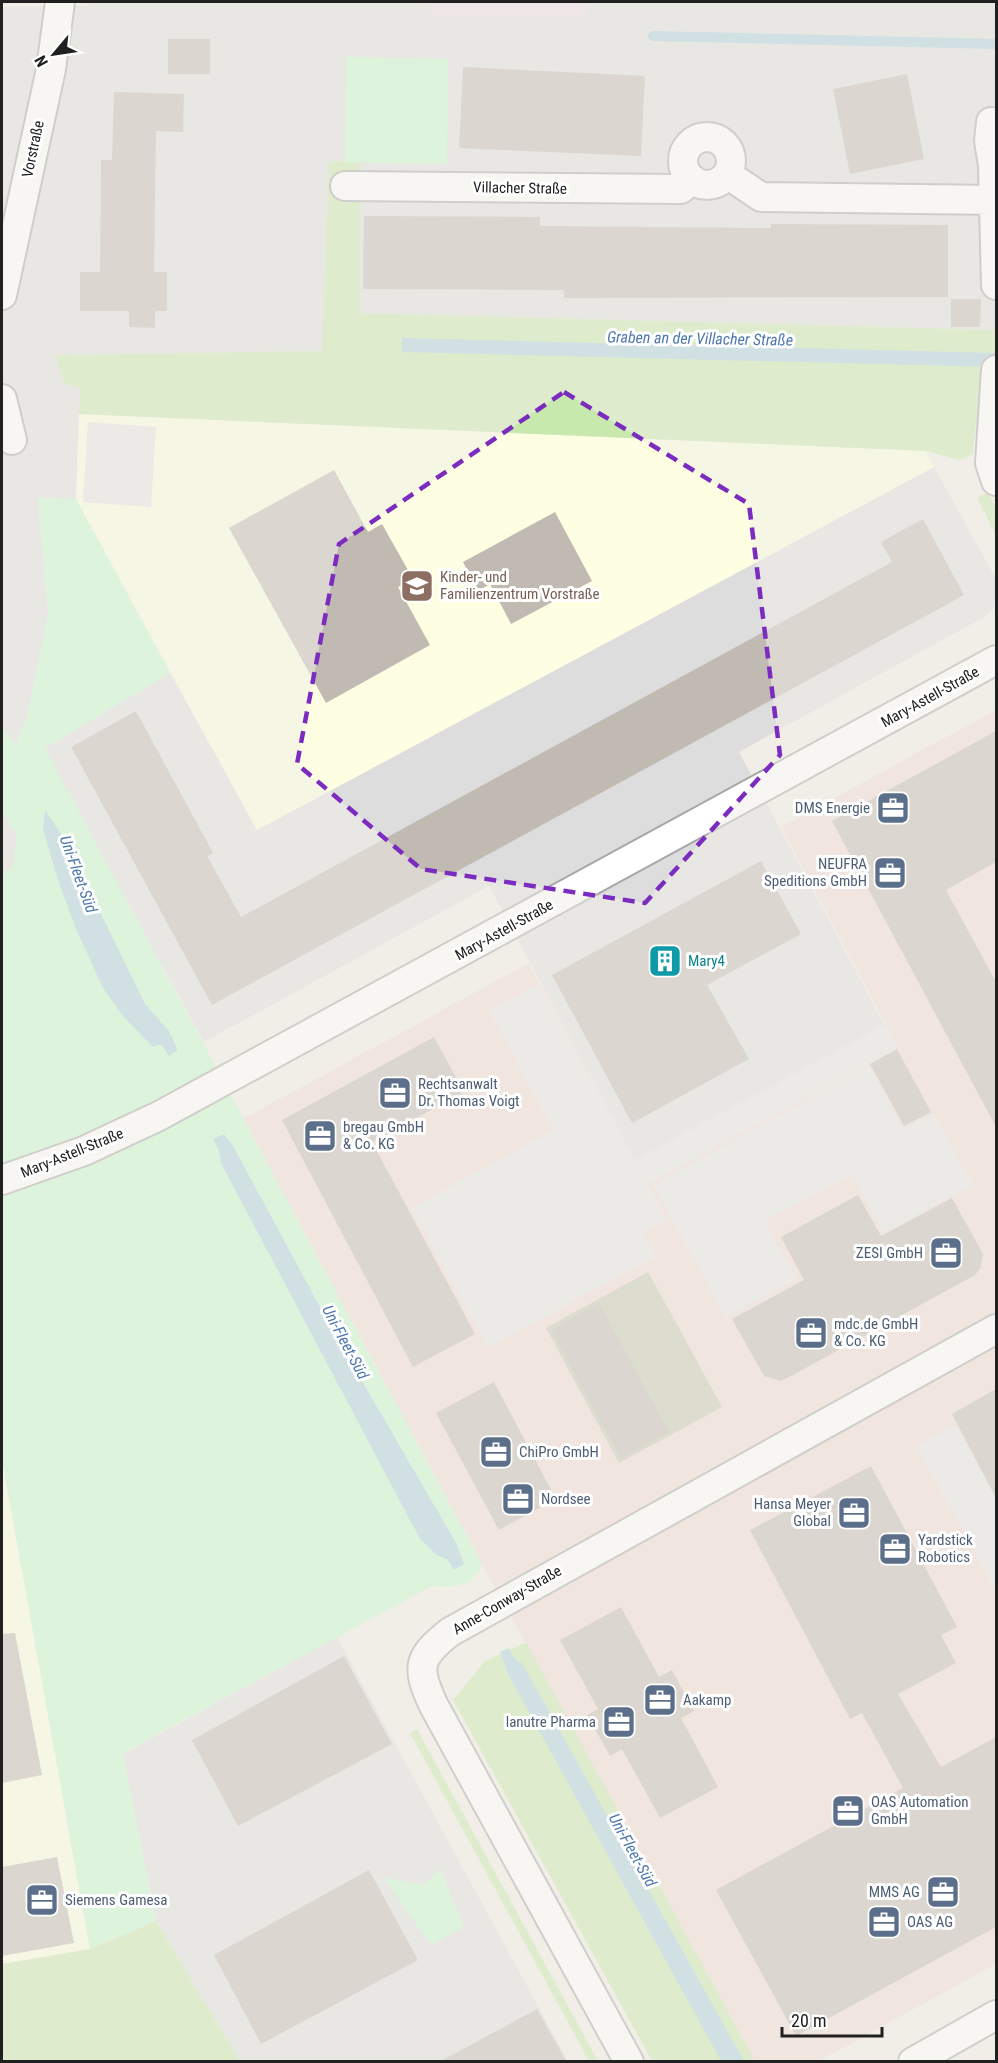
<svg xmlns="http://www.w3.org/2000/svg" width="998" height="2063" font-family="'Roboto Condensed',sans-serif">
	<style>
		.residential { fill: #dedddd }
		.commercial { fill: #f1d9d7 }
		.industrial { fill: #e9d9e5 }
		.education { fill: #fdfee2 }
		.construction { fill: #c4c5b2 }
		.grass { fill: #c8e9ae }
		.park { fill: #c6f9cd }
		.parking { fill: #e4e4e4 }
		.water { fill: #a9cedd }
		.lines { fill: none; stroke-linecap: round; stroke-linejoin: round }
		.stream { stroke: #a9cedd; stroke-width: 10 }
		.building { fill: #c1bab3 }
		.minor-casing { stroke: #a7a7a7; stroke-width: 32 }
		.minor { stroke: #fff; stroke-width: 28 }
		.marked { fill: none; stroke: #7b2cbf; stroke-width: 4.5; stroke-dasharray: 12 8; stroke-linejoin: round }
		.labels { text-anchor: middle; stroke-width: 6; stroke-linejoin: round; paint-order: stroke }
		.street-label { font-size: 15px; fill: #202020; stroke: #fff }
		.education-label { font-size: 15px; fill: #785e54; stroke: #fff; text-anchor: start }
		.service-label { font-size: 15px; fill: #4e5e75; stroke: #fff; text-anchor: start }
		.culture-label { font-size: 15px; fill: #0d838f; stroke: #fff; text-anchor: start }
		.water-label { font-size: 16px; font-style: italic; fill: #4e78af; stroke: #fff }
	</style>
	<rect width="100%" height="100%" fill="#f1eee7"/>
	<path class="residential" d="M88 2H429L430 16H587L588 2H996V330L360 313V163L330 161 322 351 55 355 64 384 80 387 76 499 38 498 48 614 41 664 28 713 16 746 2 727V7L87 6Z
		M934 467 995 577 996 605 986 616 739 752 897 1048 648 1184 489 886 204 1042 79 815 44 747 170 673 257 830Z
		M2 812 17 835 13 867 2 873Z
		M337 1637 568 2061H240L156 1921 123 1754Z"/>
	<path class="commercial" d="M996 710V1964L819 2061H755L482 1564 243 1119 529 963 648 1184 898 1048 781 827Z"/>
	<path class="industrial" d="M429 2H588V16H429Z"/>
	<path class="education" d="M79 414 925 451 934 467 257 830 76 499Z
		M2 1459 90 1949 2 1964Z"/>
	<path class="construction" d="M648 1272 722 1407 619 1463 546 1328Z"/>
	<path class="grass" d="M329 161 360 162V313L996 330V420L976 423 973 454 959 460 925 451 79 414 80 388 64 384 55 355 322 351Z
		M988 492 996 508V535L977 498Z
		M526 1642 755 2061H652L453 1700 485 1661Z
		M417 1729 598 2061H589L410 1733Z
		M156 1921 240 2061 2 2062V1964L90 1949Z"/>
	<path class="park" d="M346 57 448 59 447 164 345 162Z
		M38 498 76 499 170 673 45 748 482 1564C473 1587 455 1588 432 1586L123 1753 156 1921 90 1949 2 1459V873L13 867 17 835 2 812V727L16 745 28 713 48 614Z
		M440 1869 464 1927 431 1945 384 1878 424 1885Z"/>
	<path class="parking" d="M88 422 156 427 151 507 83 502Z
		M538 984 635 1160 884 1025 896 1048 648 1184 667 1219 643 1232 656 1256 488 1348 411 1208 554 1130 489 1010Z
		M869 1066 903 1129 932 1113 973 1185 884 1233 852 1175 765 1221 797 1279 726 1317 653 1185Z
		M956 1425 996 1498V1591L917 1446Z"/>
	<path class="water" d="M402 338 996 353V367L402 352Z
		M45 810 63 837 75 877 97 906 145 1004 169 1031 178 1050 169 1056 161 1044 153 1047 122 1015 102 986 77 931 58 880 43 829Z
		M224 1134 233 1146 333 1331 456 1543 464 1564 454 1570 447 1559 438 1556 420 1539 221 1163 219 1151 213 1139Z
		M508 1648 517 1661 522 1663 744 2061H721L509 1676 500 1652Z"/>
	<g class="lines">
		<path class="stream" d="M653 36 996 44"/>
	</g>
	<path class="building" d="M168 39H210V74H168Z
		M463 67 645 76 641 156 459 148Z
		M907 74 924 159 850 174 833 89Z
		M114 92 184 94 183 132 156 131 154 272H167V311H155V328L129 327V311H80V272H100L101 160H112Z
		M364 216 540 217V226L771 228V224L948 225V297L564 298V290L363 289Z
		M951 299H981L980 327H951Z
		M334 470 368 532 382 524 413 579 398 587 430 645 326 703 229 528Z
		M555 512 592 581 511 624 490 584 478 591 463 562Z
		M923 519 964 595 212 1005 71 747 136 711 213 853 207 856 241 917 892 562 881 542Z
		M996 731V862L946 890 996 982V1127L832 821Z
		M761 861 801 934 707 985 749 1059 632 1123 552 975Z
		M434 1037 464 1092 372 1142 475 1334 413 1367 282 1120Z
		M897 1049 931 1112 904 1126 870 1064Z
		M858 1195 881 1236 952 1198 983 1254 980 1269 975 1275 791 1376 781 1381 764 1376 732 1319 804 1280 781 1237Z
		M599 1303 669 1432 621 1458 551 1330Z
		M494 1382 556 1499 499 1530 436 1413Z
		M996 1389V1498L952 1414Z
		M871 1466 957 1627 941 1635 956 1663 898 1694 941 1767 996 1737V1927L796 2036 716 1890 903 1788 862 1713 850 1719 750 1530Z
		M621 1607 659 1677 672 1670 694 1711 681 1718 718 1787 660 1818 622 1749 610 1756 587 1715 598 1709 560 1640Z
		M15 1633 42 1775 2 1783V1634Z
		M344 1656 392 1744 238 1826 192 1740Z
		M57 1857 74 1943 2 1956V1867Z
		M369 1870 418 1960 261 2044 214 1955Z
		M537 2009 566 2061H441Z"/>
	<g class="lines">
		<defs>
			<path id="minor" d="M991 122 989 141 993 165 996 285
				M683 161a24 24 0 1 1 48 0a24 24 0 1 1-48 0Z
				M727 174 761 197 996 200
				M345 186 681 189 692 179
				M2 295 51 69 60 2
				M996 370 990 463 996 481
				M2 399 12 440
				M2 1180 84 1151 159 1116 996 660
				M629 2062 434 1706C416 1668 417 1658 450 1632L996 1329
				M913 2062 996 2015"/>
		</defs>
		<use href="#minor" class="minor-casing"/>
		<use href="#minor" class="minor"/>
	</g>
	<path d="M0 0H998V2063H0ZM564 392 749 504 780 755 645 903 421 869 297 764 339 544Z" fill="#f1eee7" fill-opacity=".55" fill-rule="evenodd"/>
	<path class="marked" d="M564 392 749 504 780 755 645 903 421 869 297 764 339 544Z"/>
	<defs>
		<symbol id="school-square" viewBox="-11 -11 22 22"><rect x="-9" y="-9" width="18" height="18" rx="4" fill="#8d6e63" stroke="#fff"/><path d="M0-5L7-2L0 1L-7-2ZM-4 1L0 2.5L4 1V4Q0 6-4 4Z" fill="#fff"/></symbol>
		<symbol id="office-square" viewBox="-11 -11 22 22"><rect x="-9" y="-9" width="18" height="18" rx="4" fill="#5c6f8a" stroke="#fff"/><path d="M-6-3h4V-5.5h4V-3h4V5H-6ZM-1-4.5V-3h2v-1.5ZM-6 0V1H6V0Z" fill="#fff"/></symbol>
		<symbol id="building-square" viewBox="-11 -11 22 22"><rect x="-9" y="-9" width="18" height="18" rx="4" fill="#0f9aa8" stroke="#fff"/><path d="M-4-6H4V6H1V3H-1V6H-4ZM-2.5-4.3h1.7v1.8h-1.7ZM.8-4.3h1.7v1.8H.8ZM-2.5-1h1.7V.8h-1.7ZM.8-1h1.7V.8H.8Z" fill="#fff"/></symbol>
	</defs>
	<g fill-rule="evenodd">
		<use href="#school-square" x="398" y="567" width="38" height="38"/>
		<use href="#office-square" x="874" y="789" width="38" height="38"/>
		<use href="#office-square" x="871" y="854" width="38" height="38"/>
		<use href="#building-square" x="646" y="942" width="38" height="38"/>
		<use href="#office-square" x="376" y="1074" width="38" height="38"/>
		<use href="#office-square" x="301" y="1117" width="38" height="38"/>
		<use href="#office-square" x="927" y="1234" width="38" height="38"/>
		<use href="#office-square" x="792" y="1314" width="38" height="38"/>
		<use href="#office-square" x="477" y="1433" width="38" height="38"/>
		<use href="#office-square" x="499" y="1480" width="38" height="38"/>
		<use href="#office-square" x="835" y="1494" width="38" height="38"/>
		<use href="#office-square" x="876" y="1530" width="38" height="38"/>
		<use href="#office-square" x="641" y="1681" width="38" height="38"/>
		<use href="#office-square" x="600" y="1703" width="38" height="38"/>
		<use href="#office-square" x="829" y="1792" width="38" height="38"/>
		<use href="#office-square" x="924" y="1873" width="38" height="38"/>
		<use href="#office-square" x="23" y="1881" width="38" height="38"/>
		<use href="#office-square" x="865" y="1903" width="38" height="38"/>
	</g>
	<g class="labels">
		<g class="street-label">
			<text transform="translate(33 149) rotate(-78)" y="5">Vorstraße</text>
			<text transform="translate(520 188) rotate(1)" y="5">Villacher Straße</text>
			<text transform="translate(930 697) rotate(-29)" y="5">Mary-Astell-Straße</text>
			<text transform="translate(504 930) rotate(-29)" y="5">Mary-Astell-Straße</text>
			<text transform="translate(72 1153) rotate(-22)" y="5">Mary-Astell-Straße</text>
			<text transform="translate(507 1600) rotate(-30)" y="5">Anne-Conway-Straße</text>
		</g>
		<g class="education-label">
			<text x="440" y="582">Kinder- und<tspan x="440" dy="17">Familienzentrum Vorstraße</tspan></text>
		</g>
		<g class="service-label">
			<text x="870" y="813" text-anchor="end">DMS Energie</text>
			<text x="867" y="869" text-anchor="end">NEUFRA<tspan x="867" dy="17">Speditions GmbH</tspan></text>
			<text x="418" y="1089">Rechtsanwalt<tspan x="418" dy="17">Dr. Thomas Voigt</tspan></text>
			<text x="343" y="1132">bregau GmbH<tspan x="343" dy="17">&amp; Co. KG</tspan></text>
			<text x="923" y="1258" text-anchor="end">ZESI GmbH</text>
			<text x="834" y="1329">mdc.de GmbH<tspan x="834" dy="17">&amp; Co. KG</tspan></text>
			<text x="519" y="1457">ChiPro GmbH</text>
			<text x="541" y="1504">Nordsee</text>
			<text x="831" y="1509" text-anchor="end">Hansa Meyer<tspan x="831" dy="17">Global</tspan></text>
			<text x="918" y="1545">Yardstick<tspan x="918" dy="17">Robotics</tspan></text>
			<text x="683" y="1705">Aakamp</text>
			<text x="596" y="1727" text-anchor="end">lanutre Pharma</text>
			<text x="871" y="1807">OAS Automation<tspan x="871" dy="17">GmbH</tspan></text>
			<text x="920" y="1897" text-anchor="end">MMS AG</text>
			<text x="65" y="1905">Siemens Gamesa</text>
			<text x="907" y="1927">OAS AG</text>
		</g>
		<g class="culture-label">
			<text x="688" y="966">Mary4</text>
		</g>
		<g class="water-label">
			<text transform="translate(700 338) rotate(1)" y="6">Graben an der Villacher Straße</text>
			<text transform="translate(79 874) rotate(70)" y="6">Uni-Fleet-Süd</text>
			<text transform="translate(346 1342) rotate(62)" y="6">Uni-Fleet-Süd</text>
			<text transform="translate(633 1850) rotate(61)" y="6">Uni-Fleet-Süd</text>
		</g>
	</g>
	<rect width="998" height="2063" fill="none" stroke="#202020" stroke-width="6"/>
	<g transform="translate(54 54) rotate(241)" stroke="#ffffff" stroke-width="4.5" paint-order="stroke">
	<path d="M0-4.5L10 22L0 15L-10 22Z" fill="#202020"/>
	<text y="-9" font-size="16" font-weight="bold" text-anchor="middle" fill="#202020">N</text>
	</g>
	<path d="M782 2027v9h100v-9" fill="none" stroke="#202020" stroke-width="3"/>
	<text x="791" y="2027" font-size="18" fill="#202020" stroke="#ffffff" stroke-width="4.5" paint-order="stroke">20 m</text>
</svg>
